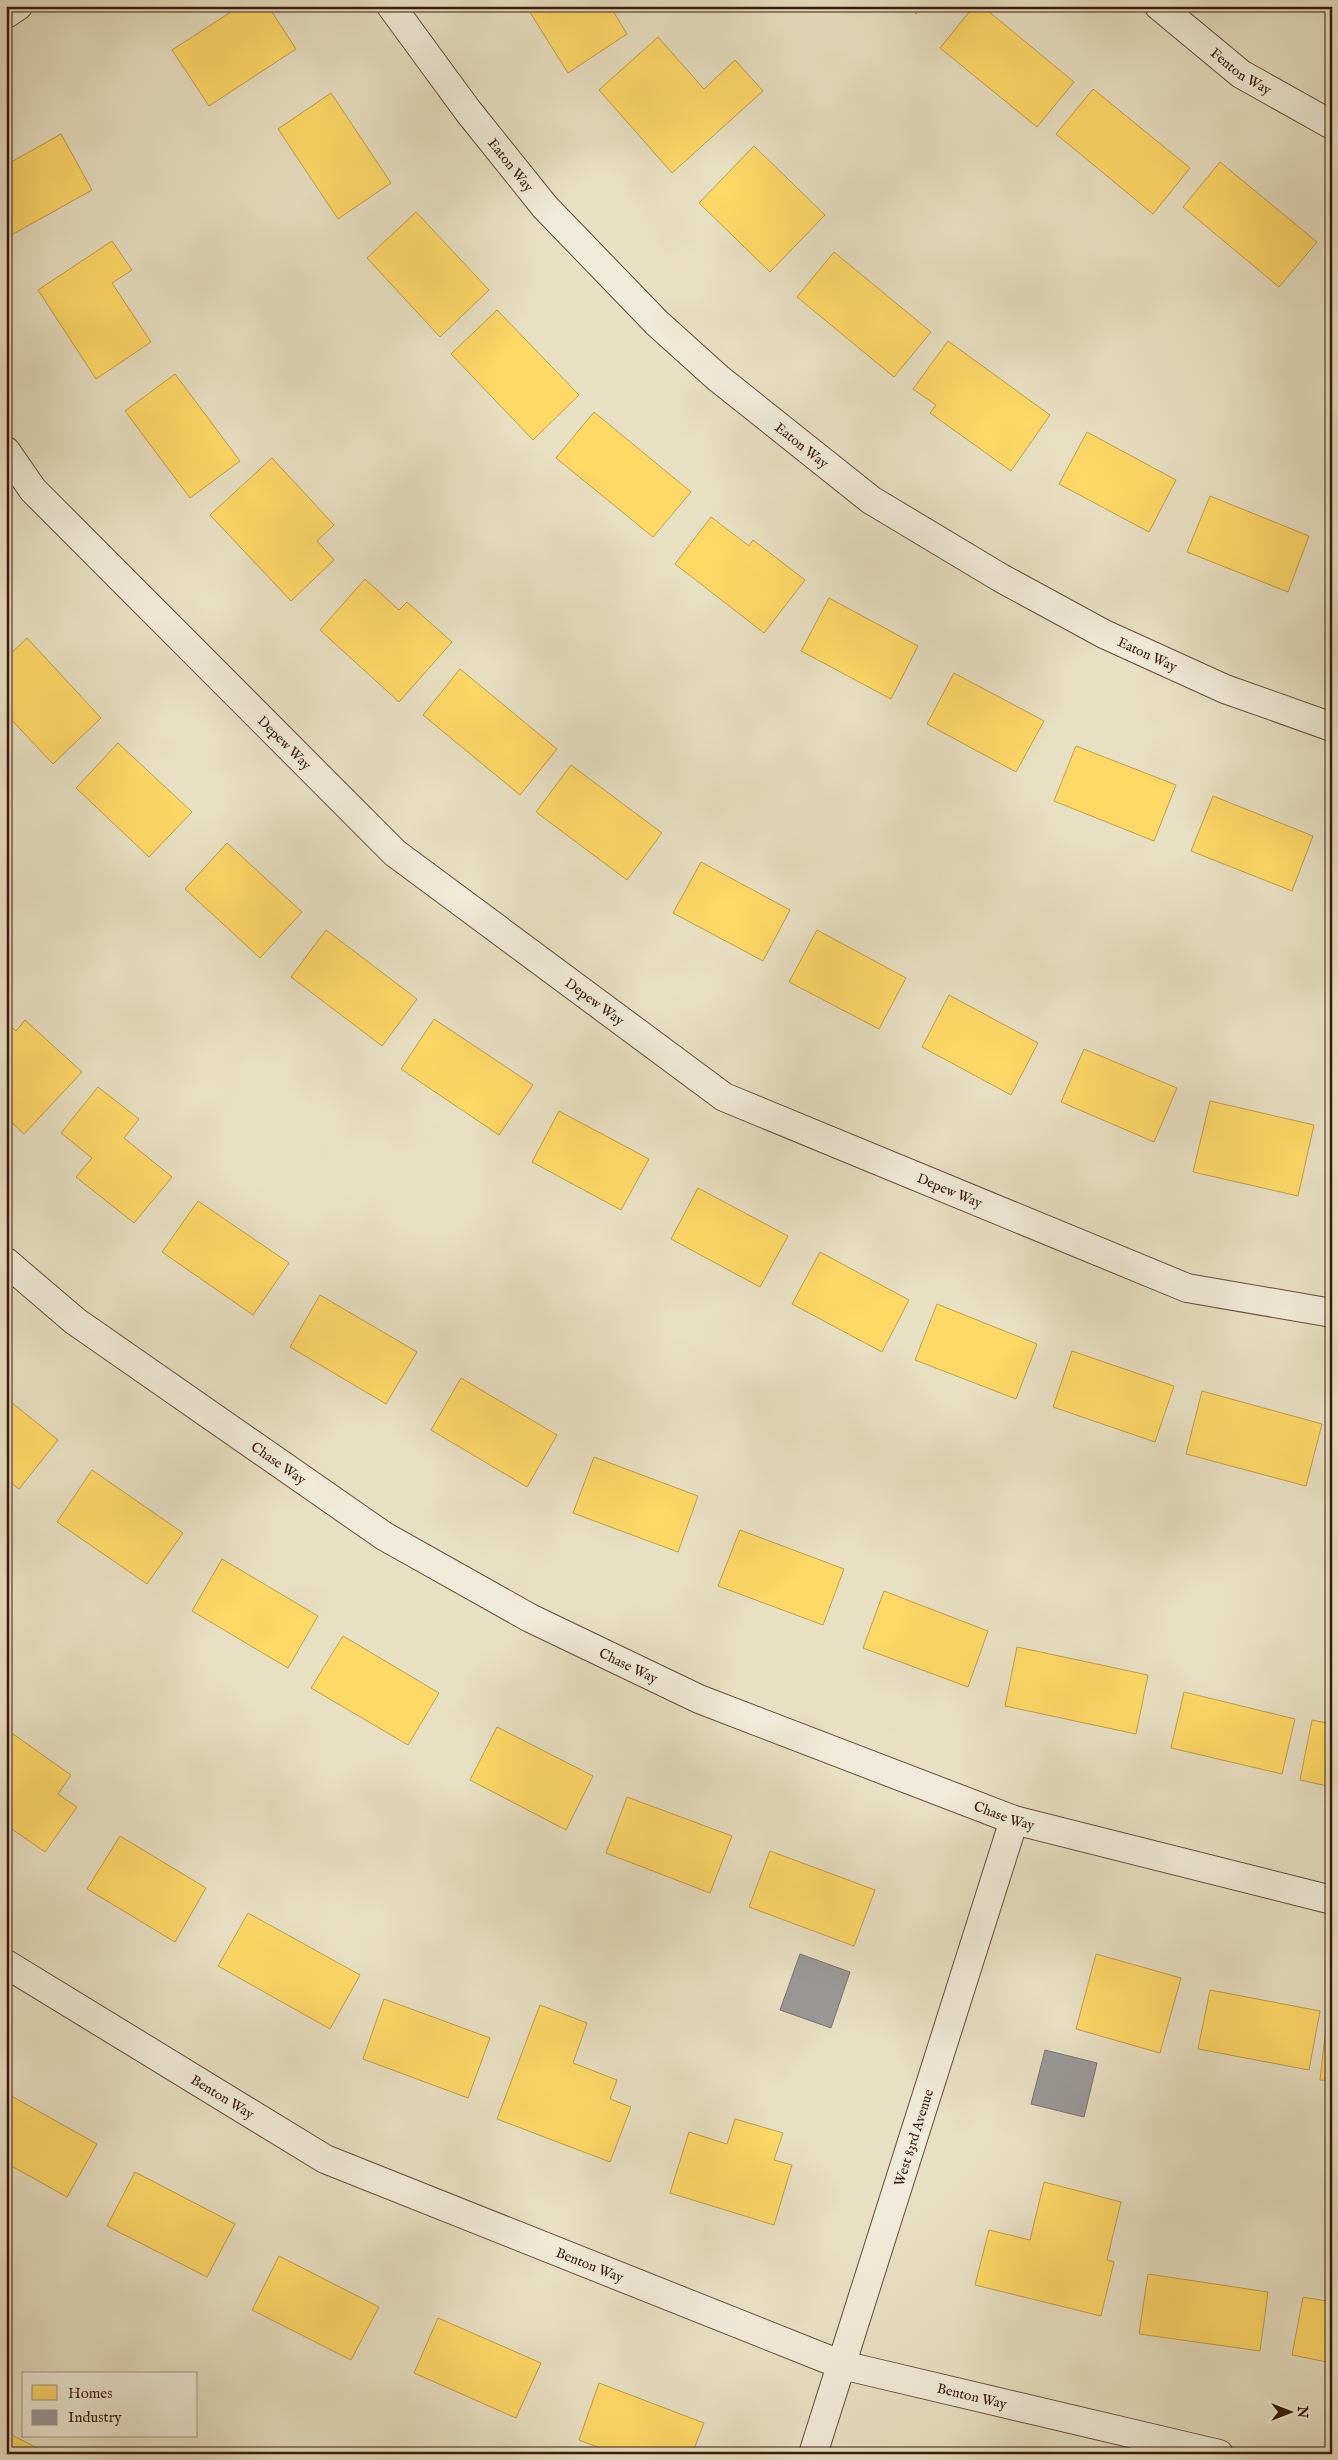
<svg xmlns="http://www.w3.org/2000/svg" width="1338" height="2460" font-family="'IM FELL English',serif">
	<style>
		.homes { fill: #ffd966; stroke: #c4a04b }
		.industry { fill: #999; stroke: #7c736f }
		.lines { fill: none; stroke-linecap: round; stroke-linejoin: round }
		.minor-casing { stroke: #654c3a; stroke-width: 30 }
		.minor { stroke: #f0ebd8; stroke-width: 28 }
		.labels { text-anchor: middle; stroke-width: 5; stroke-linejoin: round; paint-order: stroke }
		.street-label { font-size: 14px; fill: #391a0c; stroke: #f0ebd8 }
	</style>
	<rect width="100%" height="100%" fill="#e8e0c3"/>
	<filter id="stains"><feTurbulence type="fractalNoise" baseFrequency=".004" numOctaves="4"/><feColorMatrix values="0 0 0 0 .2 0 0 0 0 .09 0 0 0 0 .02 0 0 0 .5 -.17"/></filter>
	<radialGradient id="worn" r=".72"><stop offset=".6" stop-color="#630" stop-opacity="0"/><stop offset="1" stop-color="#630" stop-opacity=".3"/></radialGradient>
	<path class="homes" d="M240 6H268L296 49 209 106 172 50Z
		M526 6H610L627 34 568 73Z
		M908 6H924L916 14Z
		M974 6H982L1074 82 1037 127 940 48Z
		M658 37 704 89 735 60 763 91 672 173 599 90Z
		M1093 89 1190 168 1153 214 1056 134Z
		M331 93 391 183 338 219 278 129Z
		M61 134 92 190 6 238V165Z
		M754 146 825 215 770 272 699 203Z
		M1220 162 1317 242 1279 287 1183 207Z
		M416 212 489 290 440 337 367 258Z
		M112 241 132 270 112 283 151 342 96 379 38 290Z
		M834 252 931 332 894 377 797 297Z
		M497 310 579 395 533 440 451 354Z
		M948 341 1050 415 1011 471 930 413 936 405 913 389Z
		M175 374 240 461 190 498 125 411Z
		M594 412 691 492 653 537 556 458Z
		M1087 432 1176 480 1149 532 1059 484Z
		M272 458 334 525 317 541 334 560 291 601 210 515Z
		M1210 496 1309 536 1288 592 1187 552Z
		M711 517 749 546 753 540 805 580 764 633 675 564Z
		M365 579 399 610 407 602 452 642 399 702 320 630Z
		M829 598 918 646 891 699 801 651Z
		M27 638 101 718 53 764 6 714V658Z
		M460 669 557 749 520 795 423 715Z
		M954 673 1044 721 1016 772 927 724Z
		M118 743 192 812 149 857 76 788Z
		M1076 746 1176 785 1154 841 1054 801Z
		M571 765 662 833 627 880 536 812Z
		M1213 796 1313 836 1292 891 1191 851Z
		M227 843 302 912 260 958 185 889Z
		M701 862 790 910 763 961 673 913Z
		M326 930 417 999 382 1046 291 977Z
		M817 930 906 978 879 1029 789 982Z
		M949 995 1038 1043 1011 1095 922 1047Z
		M434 1019 533 1085 499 1135 401 1069Z
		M25 1020 82 1072 24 1134 6 1117V1022L16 1031Z
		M1084 1049 1177 1088 1154 1142 1061 1102Z
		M98 1087 139 1119 124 1138 172 1177 134 1223 76 1177 92 1158 61 1133Z
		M1210 1101 1314 1125 1298 1196 1193 1172Z
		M559 1111 649 1159 621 1210 532 1162Z
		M698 1188 788 1236 760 1287 671 1239Z
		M198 1201 289 1263 253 1315 162 1252Z
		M820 1252 909 1300 882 1352 792 1304Z
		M320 1295 417 1352 386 1404 290 1347Z
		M937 1304 1037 1344 1016 1399 915 1360Z
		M1072 1351 1174 1386 1155 1442 1053 1407Z
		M461 1378 557 1435 527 1487 431 1430Z
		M1202 1391 1322 1424 1306 1486 1186 1454Z
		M6 1398 58 1440 19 1489 6 1479Z
		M594 1457 698 1496 678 1552 573 1513Z
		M92 1470 183 1533 147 1584 57 1522Z
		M740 1530 844 1569 823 1625 718 1586Z
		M222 1559 318 1616 288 1668 192 1611Z
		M884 1591 988 1631 968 1687 863 1648Z
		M343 1636 439 1693 408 1745 311 1688Z
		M1017 1647 1148 1675 1136 1734 1005 1706Z
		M1184 1692 1295 1719 1282 1774 1171 1748Z
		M1312 1720 1332 1724V1787L1300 1780Z
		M497 1727 593 1776 566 1830 470 1780Z
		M6 1729 71 1775 58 1794 77 1807 45 1852 6 1825Z
		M627 1797 732 1836 710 1893 606 1853Z
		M120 1836 206 1888 175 1942 87 1889Z
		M770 1851 875 1890 854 1946 749 1907Z
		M248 1913 360 1975 330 2029 218 1966Z
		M1096 1954 1181 1978 1160 2053 1076 2029Z
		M1210 1990 1320 2011 1309 2070 1198 2049Z
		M384 1999 490 2038 468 2098 363 2059Z
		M540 2005 587 2023 573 2063 617 2080 610 2099 631 2107 610 2162 497 2119Z
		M1327 2019 1332 2020V2081L1320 2080Z
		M6 2093 97 2144 67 2197 6 2163Z
		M735 2119 783 2133 774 2160 792 2165 774 2225 670 2193 689 2132 727 2144Z
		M135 2172 235 2224 207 2277 107 2226Z
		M1044 2182 1121 2202 1107 2260 1114 2262 1101 2316 975 2285 989 2230 1030 2240Z
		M279 2256 379 2307 351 2360 252 2310Z
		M1148 2274 1268 2292 1260 2351 1139 2334Z
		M1303 2297 1332 2302V2363L1292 2355Z
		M438 2318 541 2363 516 2418 414 2373Z
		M599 2383 704 2423 692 2454H616L579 2440Z
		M6 2432 43 2451 42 2454H6Z"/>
	<path class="industry" d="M800 1954 850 1972 831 2028 780 2010Z
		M1045 2050 1097 2063 1084 2117 1031 2104Z"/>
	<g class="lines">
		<defs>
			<g id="minor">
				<path id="s1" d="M391 6 468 111 545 207 657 323 718 378 871 500 1001 578 1104 634 1225 689 1332 727"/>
				<path id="s2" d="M1159 6 1241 74 1332 125"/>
				<path d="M6 14 18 6"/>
				<path id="s3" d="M6 451 33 490 395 853 724 1097 1187 1288 1332 1313"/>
				<path id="s4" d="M6 1262 75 1321 384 1536 530 1618 699 1699 1014 1820 1332 1900"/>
				<path id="s5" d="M6 1964 325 2159 842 2365 1219 2454"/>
				<path id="s6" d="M813 2454 1014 1820"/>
			</g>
		</defs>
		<use href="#minor" class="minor-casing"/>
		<use href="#minor" class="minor"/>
	</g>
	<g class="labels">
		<g class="street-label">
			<text dy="5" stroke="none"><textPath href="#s2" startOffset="105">Fenton Way</textPath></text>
			<text dy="5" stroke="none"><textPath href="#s1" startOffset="199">Eaton Way</textPath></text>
			<text dy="5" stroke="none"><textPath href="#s1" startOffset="604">Eaton Way</textPath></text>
			<text dy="5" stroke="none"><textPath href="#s1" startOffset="1009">Eaton Way</textPath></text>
			<text dy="5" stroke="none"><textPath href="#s3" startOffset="404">Depew Way</textPath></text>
			<text dy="5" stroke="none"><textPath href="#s3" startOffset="809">Depew Way</textPath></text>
			<text dy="5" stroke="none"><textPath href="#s3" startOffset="1214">Depew Way</textPath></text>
			<text dy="5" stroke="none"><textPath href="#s4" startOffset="339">Chase Way</textPath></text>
			<text dy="5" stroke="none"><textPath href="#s4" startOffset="744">Chase Way</textPath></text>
			<text dy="5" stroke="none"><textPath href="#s4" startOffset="1149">Chase Way</textPath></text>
			<text dy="5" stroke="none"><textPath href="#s5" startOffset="254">Benton Way</textPath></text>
			<text dy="5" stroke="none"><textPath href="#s6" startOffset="332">West 83rd Avenue</textPath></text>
			<text dy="5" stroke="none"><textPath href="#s5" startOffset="659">Benton Way</textPath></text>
			<text dy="5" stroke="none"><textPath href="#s5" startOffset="1064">Benton Way</textPath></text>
		</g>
	</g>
	<rect width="1338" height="2460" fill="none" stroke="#e8e0c3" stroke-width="25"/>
	<rect x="8" y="8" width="1323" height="2445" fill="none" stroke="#391a0c" stroke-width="2.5"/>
	<rect x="12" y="12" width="1313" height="2435" fill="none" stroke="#391a0c"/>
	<rect x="22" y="2372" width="175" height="65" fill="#f0ebd8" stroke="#a79786"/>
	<rect x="32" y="2385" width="25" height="15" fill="#ffd966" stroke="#a79786"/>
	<text x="68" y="2398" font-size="15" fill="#391a0c">Homes</text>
	<rect x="32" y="2410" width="25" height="15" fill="#999999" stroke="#a79786"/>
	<text x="68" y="2422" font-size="15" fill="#391a0c">Industry</text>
	<g transform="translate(1290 2412) rotate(90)" stroke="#f0ebd8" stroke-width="4" paint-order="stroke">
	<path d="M0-4L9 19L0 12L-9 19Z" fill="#391a0c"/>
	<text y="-8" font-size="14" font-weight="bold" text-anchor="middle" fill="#391a0c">N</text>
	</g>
	<rect width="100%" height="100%" filter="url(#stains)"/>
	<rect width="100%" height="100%" fill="url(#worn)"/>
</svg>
